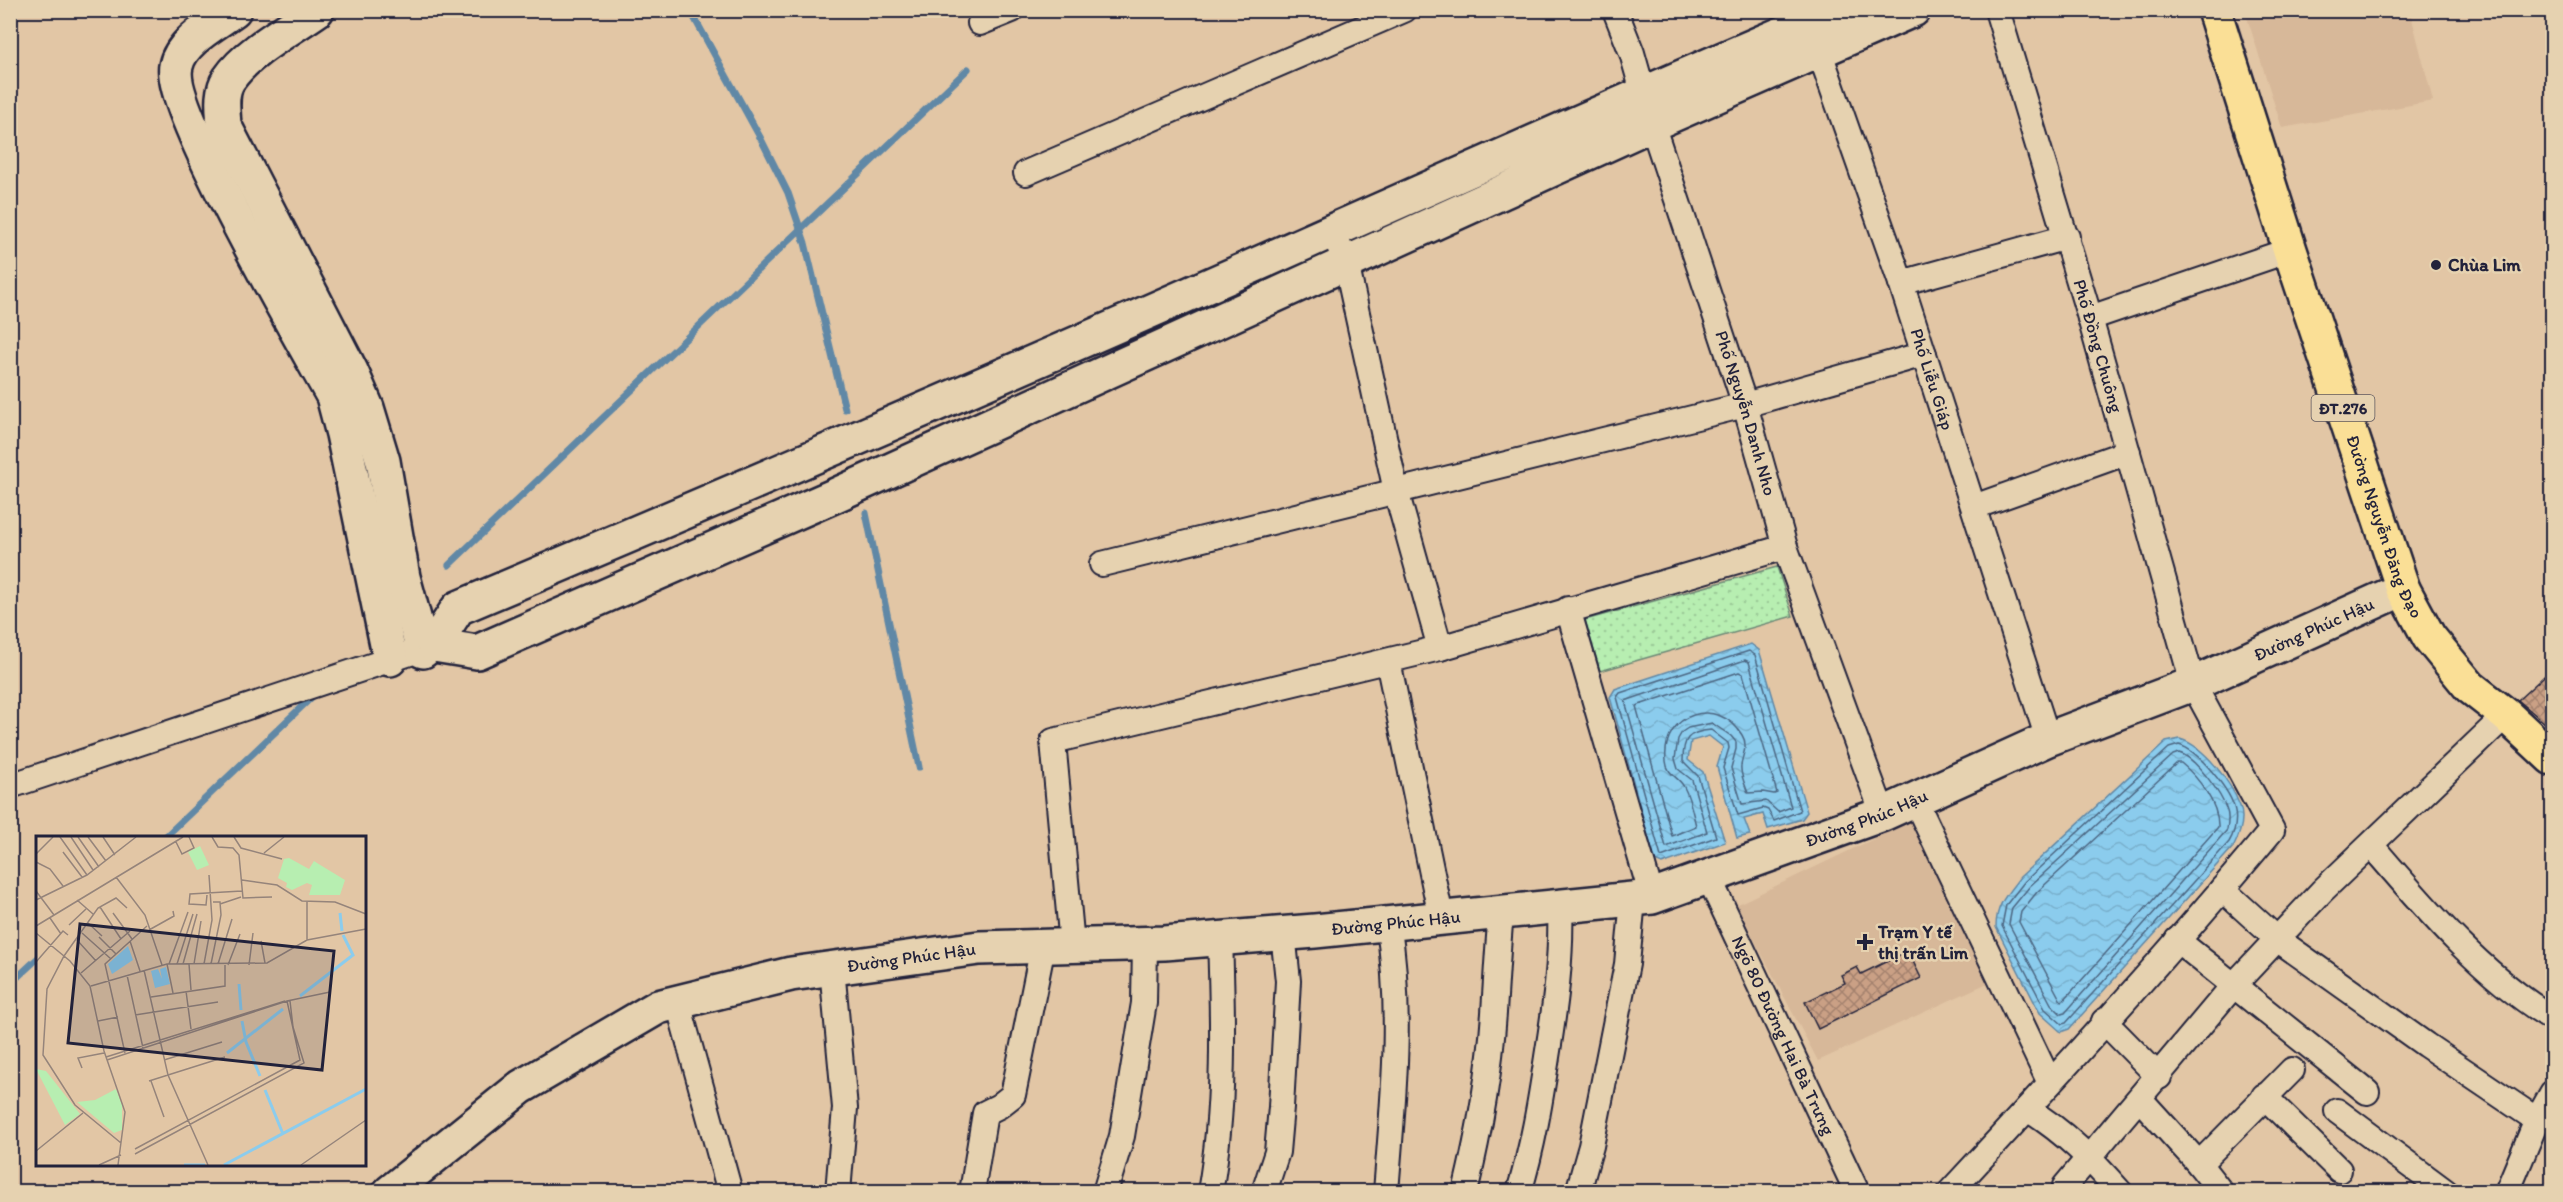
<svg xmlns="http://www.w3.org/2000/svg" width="2563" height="1202" font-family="Itim,sans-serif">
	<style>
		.built { fill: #d7b899 }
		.garden { fill: url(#garden-dots); stroke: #6c8876; stroke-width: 1.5 }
		.water { fill: url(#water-waves); stroke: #6188a6; stroke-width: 1.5 }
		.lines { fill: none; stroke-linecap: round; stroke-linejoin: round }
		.shore { stroke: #4c6682; stroke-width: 1.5 }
		.stream { stroke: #6188a6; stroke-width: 7 }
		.building { fill: url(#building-cross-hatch); stroke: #22223b; stroke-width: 1.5 }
		.street-casing { stroke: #22223b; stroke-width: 28 }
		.secondary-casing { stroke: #22223b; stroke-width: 38 }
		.primary-casing { stroke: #22223b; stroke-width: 38 }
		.street { stroke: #e6d2b0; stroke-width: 24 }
		.secondary { stroke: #e6d2b0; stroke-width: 33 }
		.primary { stroke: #fadf96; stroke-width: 33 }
		.poi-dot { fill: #22223b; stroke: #e6d2b0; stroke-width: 2 }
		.labels { text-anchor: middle; stroke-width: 5; stroke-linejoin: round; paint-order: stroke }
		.shield { fill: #e6d2b0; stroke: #5d575e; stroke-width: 1.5 }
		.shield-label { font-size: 16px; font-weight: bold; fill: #22223b }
		.poi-label { font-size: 18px; font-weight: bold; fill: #22223b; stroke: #e6d2b0; text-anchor: start }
		.street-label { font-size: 18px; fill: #22223b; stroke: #e6d2b0 }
		.inset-river { fill: none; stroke: #8bcced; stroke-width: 3 }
		.inset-road { fill: none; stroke: #95847b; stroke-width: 1.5 }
		.view { fill: #22223b; fill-opacity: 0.15; stroke: #22223b; stroke-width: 3 }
		.inset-edge { fill: none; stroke: #22223b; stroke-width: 3 }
	</style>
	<defs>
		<pattern id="garden-dots" width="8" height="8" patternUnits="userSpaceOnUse" patternTransform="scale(1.5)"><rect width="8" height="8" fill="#b7eeb1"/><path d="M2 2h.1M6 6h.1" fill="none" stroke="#9dcc99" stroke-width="1.8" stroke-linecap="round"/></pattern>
		<pattern id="water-waves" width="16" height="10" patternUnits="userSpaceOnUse" patternTransform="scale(1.5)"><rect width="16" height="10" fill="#8bcced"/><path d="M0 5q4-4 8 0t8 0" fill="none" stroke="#78afcc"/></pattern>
		<pattern id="building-cross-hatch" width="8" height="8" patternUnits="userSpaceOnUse" patternTransform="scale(1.5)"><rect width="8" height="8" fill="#caa085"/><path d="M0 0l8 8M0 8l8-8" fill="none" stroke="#a4826e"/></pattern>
	</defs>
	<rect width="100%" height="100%" fill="#e2c6a5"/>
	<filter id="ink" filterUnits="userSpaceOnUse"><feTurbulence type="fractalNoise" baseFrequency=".0167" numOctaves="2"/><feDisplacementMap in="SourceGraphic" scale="12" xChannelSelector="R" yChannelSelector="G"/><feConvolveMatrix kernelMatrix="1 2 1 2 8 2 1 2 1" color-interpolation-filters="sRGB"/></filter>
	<g filter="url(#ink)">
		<path class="built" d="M2245 11H2410L2433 101 2282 128Z
			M1915 819 1994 980 1818 1061 1736 905Z"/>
		<path class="garden" d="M1777 567 1793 616 1600 671 1585 620Z"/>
		<path class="water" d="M1751 644 1759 650 1807 812 1802 819 1768 829 1763 814 1744 819 1750 835 1737 838 1717 767 1723 747 1709 736 1691 741 1688 760 1703 772 1725 842 1662 864 1655 861 1610 697 1615 689Z
			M2180 739C2204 746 2231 782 2240 806 2245 819 2240 834 2234 846L2069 1029 2061 1032 2040 1013 1996 927C1996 905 2007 894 2020 877L2166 742Z"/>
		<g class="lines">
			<path class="shore" d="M1749 651 1755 655 1800 811 1774 821 1768 810 1763 808 1738 815 1723 768 1729 748 1728 743 1711 730C1687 732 1683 739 1683 761L1698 776 1716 837 1661 857 1617 697 1620 693Z
				M1745 660 1749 662 1791 807 1778 812 1766 801 1742 804 1731 768 1736 749V742L1731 736 1712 723 1688 728 1682 732 1678 739 1675 759 1678 769 1692 780 1707 832 1666 847 1625 701Z
				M1739 672 1743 674 1777 793 1774 794 1763 792 1748 793C1745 785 1740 774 1741 766 1742 754 1749 746 1742 735 1719 696 1661 712 1666 761 1667 775 1679 777 1684 787 1690 798 1693 814 1696 826L1672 836 1636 706Z
				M2179 745C2198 750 2232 792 2235 811 2237 823 2235 832 2229 842L2066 1023 2062 1024 2045 1009 2002 926 2006 905 2025 881 2169 748Z
				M2179 753C2195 757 2222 794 2227 811 2229 816 2228 824 2227 830L2065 1013 2061 1014 2051 1004 2009 924 2012 908 2030 886 2173 755Z
				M2177 763H2181C2198 777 2219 804 2218 827L2064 1000 2061 1001 2019 922 2021 912 2037 892Z"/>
			<path class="stream" d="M690 10 761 139 788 193 805 243 845 409
				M866 513 919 767
				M449 565 968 69
				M164 838 316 693
				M10 984 38 958"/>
		</g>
		<path class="building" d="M2553 668V730L2518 700Z
			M1908 951 1921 978 1818 1029 1805 1002 1845 983 1841 975 1857 967 1861 974Z"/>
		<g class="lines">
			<defs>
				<g id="street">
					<path id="s1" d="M1615 10 1632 53 1652 124 1745 405 1785 547 1883 814"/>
					<path d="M980 23 1012 10"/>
					<path id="s2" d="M1814 36 1901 283 2048 739"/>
					<path d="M1026 173 1404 10"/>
					<path d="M1333 231 1346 263 1396 491 1440 648"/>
					<path d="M1901 283 2067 237"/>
					<path d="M2090 318 2290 250"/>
					<path d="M1974 507 2128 452"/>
					<path d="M1102 564 1745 405 1924 354"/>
					<path d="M1568 609 1652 897"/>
					<path d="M1388 661 1441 917"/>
					<path d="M10 786 434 645"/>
					<path d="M1915 800 2050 1083"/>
					<path d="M2371 845C2425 908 2481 975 2552 1018"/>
					<path id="s3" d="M1709 878 1857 1192"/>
					<path d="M2222 889 2277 939 2426 1045 2537 1120"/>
					<path d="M2177 940 2367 1092"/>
					<path d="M1072 945 1053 741 1440 648 1785 547"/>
					<path d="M832 968 845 1108 838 1192"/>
					<path d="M678 1003 730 1192"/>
					<path d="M2104 1021 2159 1077"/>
					<path d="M2264 1096 2339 1170"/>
					<path d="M2140 1099 2199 1164 2221 1192"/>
					<path d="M2027 1109C2064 1131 2092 1160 2120 1192"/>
					<path d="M2337 1111 2446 1192"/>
					<path d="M2199 1164 2292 1070"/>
					<path d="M2065 1186 2233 986 2322 891 2506 715"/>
					<path d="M972 1192 985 1113 999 1106 1013 1095 1043 946"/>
					<path d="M1105 1192 1122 1136 1144 1003 1145 944"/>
					<path d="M1210 1192C1225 1108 1223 1023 1220 939"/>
					<path d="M1264 1192 1277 1152 1281 1107 1288 981 1283 933"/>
					<path d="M1386 1192C1393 1102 1403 1013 1388 923"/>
					<path d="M1465 1192C1479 1134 1490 1073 1494 1013 1496 979 1498 946 1501 912"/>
					<path d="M1519 1192C1533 1146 1540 1103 1547 1057 1555 1007 1562 957 1560 906"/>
					<path d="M1578 1192 1591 1146 1627 964 1633 899"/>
					<path d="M1950 1192C2060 1074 2169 954 2272 830L2193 684 2090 318 1997 10"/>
					<path d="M2507 1192 2537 1120 2552 1093"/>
				</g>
				<g id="secondary">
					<path d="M234 10C215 24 181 41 176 66 166 106 306 347 333 396L343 434 390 659"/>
					<path d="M317 10C290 29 247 52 229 79 220 92 223 110 224 125L351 371 367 408 383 461 403 577 423 651"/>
					<path d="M1837 10C1667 82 1500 157 1332 231 1042 360 750 485 458 608L434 645 477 652 836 495 1652 124 1913 10"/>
					<path id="s4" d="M390 1192 521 1087 658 1007 791 974 979 948 1164 943 1315 931 1652 897 1883 814 2048 739 2193 684 2403 589"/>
				</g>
				<g id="primary">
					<path id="s5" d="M2214 10 2290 250 2403 589 2429 637 2470 687 2506 715 2552 758"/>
				</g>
			</defs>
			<use href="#street" class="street-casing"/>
			<use href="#secondary" class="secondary-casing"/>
			<use href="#primary" class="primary-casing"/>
			<use href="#street" class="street"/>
			<use href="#secondary" class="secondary"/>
			<use href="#primary" class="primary"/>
		</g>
	</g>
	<g class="poi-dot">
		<circle cx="2436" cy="265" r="6"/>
		<path d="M1862 933h6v6h6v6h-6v6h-6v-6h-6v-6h6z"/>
	</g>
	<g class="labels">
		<rect class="shield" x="2311.5" y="395" width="63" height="26" rx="4.5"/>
		<g class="shield-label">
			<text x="2343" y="414">ĐT.276</text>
		</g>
		<g class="poi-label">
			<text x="2448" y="271">Chùa Lim</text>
			<text x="1878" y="938">Trạm Y tế<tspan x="1878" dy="21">thị trấn Lim</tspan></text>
		</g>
		<g class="street-label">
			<text transform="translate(2098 346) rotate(74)" y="6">Phố Đồng Chuông</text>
			<text dy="6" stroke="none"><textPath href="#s2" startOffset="363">Phố Liễu Giáp</textPath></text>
			<text dy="6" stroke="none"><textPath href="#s1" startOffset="424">Phố Nguyễn Danh Nho</textPath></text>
			<text dy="6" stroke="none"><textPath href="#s5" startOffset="544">Đường Nguyễn Đăng Đạo</textPath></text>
			<text dy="6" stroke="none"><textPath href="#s4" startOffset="2043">Đường Phúc Hậu</textPath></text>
			<text dy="6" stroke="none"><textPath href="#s4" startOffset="1557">Đường Phúc Hậu</textPath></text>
			<text dy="6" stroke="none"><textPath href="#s4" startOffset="1071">Đường Phúc Hậu</textPath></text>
			<text dy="6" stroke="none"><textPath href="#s4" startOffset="585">Đường Phúc Hậu</textPath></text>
			<text dy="6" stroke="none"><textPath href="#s3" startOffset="174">Ngõ 80 Đường Hai Bà Trưng</textPath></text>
		</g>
	</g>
	<g transform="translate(36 836)">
		<rect width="330" height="330" fill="#e2c6a5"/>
		<path d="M164 10 173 29 161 34 152 16ZM253 22 273 33 278 25 281 27 309 44 304 59H273L276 49 271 47 256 54 250 51 251 47 242 42 248 23ZM0 233 10 235 44 278 29 289Z" fill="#b7eeb1"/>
		<path d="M80 253 86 269V294L78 297 41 266 59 264Z" fill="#b7eeb1"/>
		<path d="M92 110 97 124 76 138 72 128ZM130 131 134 148 119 152 115 135 122 133 126 143 124 133Z" fill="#8bcced"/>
		<path class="inset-river" d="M304 77 306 95M203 148 205 174M264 160 317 119 307 99M206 185 210 206 224 240M191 217 247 173M229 254 247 298M148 329H169M188 329 330 253"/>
		<path class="inset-road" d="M24 1 51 39M35 1 57 34M42 1 63 31M52 1 70 25M67 1 79 19M176 1 182 11 197 12 203 19 207 62 236 61M198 1 205 12 246 23M140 6 146 18 158 12 153 1M27 16 46 41M228 17 248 1M0 18 17 1M0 26 14 33 27 50M80 41 109 79 126 129M206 44 241 49 266 65 299 66 330 78M0 55 18 79M171 59 170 69 153 68 154 58 206 55M0 64 51 39 100 1M41 64 57 78M184 68 205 61M64 71 85 103M77 77 96 103M14 82 25 98M52 87 66 100M33 89 50 73M0 90 147 1M113 94 138 80 137 75M0 97 34 125 54 150 68 215 89 276 82 329M46 97 75 123M63 101 80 118M41 104 60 125M271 104V65M94 105 104 135M225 105 229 127M0 126 27 95 32 99M131 128 137 157M133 128 152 76M141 128 157 78M147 128 161 78M153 128 155 154M158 128 165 85M168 128 176 84 173 39M175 128 185 79 184 66H177M182 128 196 83M192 129 204 98M213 129 217 97M108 134 132 239 172 329M45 137 94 95M91 139 107 212M55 150 131 128 231 127 271 104 330 93M150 155 155 193M115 161 189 150V129M99 179 182 166M62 185 82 181M89 217 69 128 111 90M70 221 249 165M71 224 251 165 294 156M128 224 186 206M46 232 42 222 68 217M113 245 189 221M115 245 128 281M85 307 39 269 7 219 11 153 28 120 62 72 80 62 91 72M99 313 264 224 251 165M0 315 47 277M99 318 268 227 257 191 254 165M63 329 85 319M265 329 330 284"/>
		<path class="view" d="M44 88 298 115 286 234 32 207Z"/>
		<rect width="330" height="330" class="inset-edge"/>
	</g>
	<rect width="2563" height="1202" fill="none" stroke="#e6d2b0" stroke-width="36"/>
	<rect x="18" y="18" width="2527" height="1166" fill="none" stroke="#22223b" stroke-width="2" filter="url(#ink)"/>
</svg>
